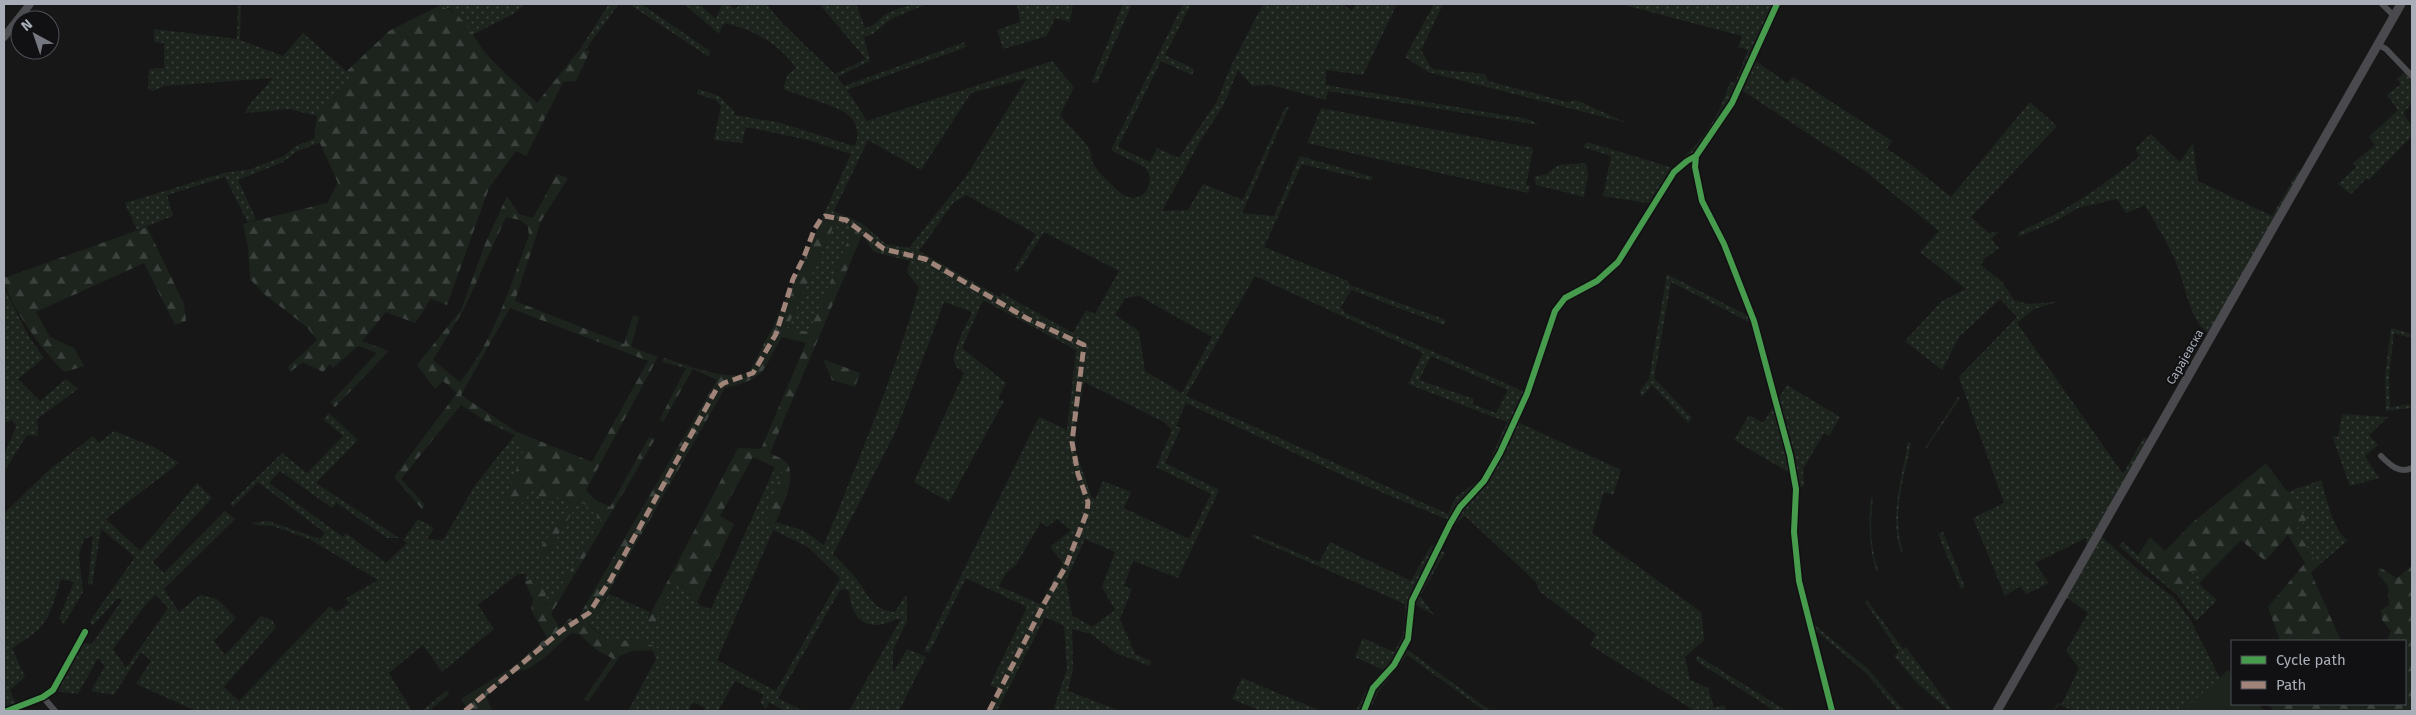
<svg xmlns="http://www.w3.org/2000/svg" width="2416" height="715" font-family="'Fira Sans',sans-serif">
	<style>
		.grass { fill: url(#grass-dots); fill-rule: evenodd }
		.forest { fill: url(#forest-firs); fill-rule: evenodd }
		.pitch { fill: #1d241e }
		.lines { fill: none; stroke-linecap: round; stroke-linejoin: round }
		.minor { stroke: #4b4c50; stroke-width: 6 }
		.tertiary { stroke: #4b4c50; stroke-width: 8 }
		.secondary { stroke: #4a4a4e; stroke-width: 9 }
		.quiet { stroke: #a18479; stroke-width: 5; stroke-dasharray: 10 5; stroke-linecap: butt }
		.cycleway-casing { stroke: #111113; stroke-width: 9 }
		.cycleway { stroke: #469c4c; stroke-width: 6 }
		.labels { text-anchor: middle; stroke-width: 4; stroke-linejoin: round; paint-order: stroke }
		.street-label { font-size: 12px; fill: #a8adb8; stroke: #111113 }
	</style>
	<defs>
		<pattern id="grass-dots" width="8" height="8" patternUnits="userSpaceOnUse" patternTransform="scale(1.25)"><rect width="8" height="8" fill="#1d241e"/><path d="M2 2h.1M6 6h.1" fill="none" stroke="#3b413d" stroke-width="1.8" stroke-linecap="round"/></pattern>
		<pattern id="forest-firs" width="22" height="20" patternUnits="userSpaceOnUse" patternTransform="scale(1.25)"><rect width="22" height="20" fill="#1d241e"/><path d="M5 1l3.5 6h-7zM16 11l3.5 6h-7z" fill="#3b413d"/></pattern>
	</defs>
	<rect width="100%" height="100%" fill="#171717"/>
	<path class="grass" d="M238 4H241L240 40 283 56 303 33 354 78 317 116 289 109 245 113 249 105 273 78 164 86 153 91 148 89 149 69 164 68V43L154 42V29L237 39Z
		M441 4H525L513 14 472 35 451 9 439 6Z
		M609 4H619L585 50 580 49Z
		M629 4H641L710 51 709 57Z
		M684 4H699L716 19 722 4H729L735 9 741 4H766L782 23 835 74 866 59 819 4H856L865 28C873 28 878 19 885 15 898 7 913 4 927 4L891 19 873 34 864 37 870 61 837 77 844 86 965 42 966 47 847 90 867 121 1052 61 1074 87 1060 115C1069 126 1083 138 1090 150 1092 155 1091 161 1094 165 1099 174 1113 186 1121 193 1138 207 1158 188 1146 168L1111 150 1183 4H1191L1165 55 1194 69 1192 75 1161 61 1118 147 1150 162 1157 148 1179 158 1217 101 1231 66 1263 4H1343L1352 11 1356 4H1397L1363 75 1326 70V85L1528 119 1539 125 1328 91 1326 100 1271 85 1252 86 1238 70 1223 106 1199 143 1162 211 1188 210 1203 184 1243 200 1285 108 1289 107 1242 213 1274 216 1300 156 1373 177 1371 181 1302 164 1264 247 1348 281 1350 285 1446 320 1444 325 1351 290 1341 307 1345 313 1525 392 1513 420 1621 470 1613 495 1604 492 1592 533 1701 612 1704 640 1685 657 1690 680 1708 688 1714 708 1724 705 1726 711H1695L1590 645 1596 634 1540 592 1536 582 1465 516 1451 527 1453 522 1357 482 1186 403 1176 426 1181 428 1165 463 1219 490 1178 578 1133 561 1124 586 1132 589 1120 619 1135 654 1151 661 1150 666 1116 653 1091 634 1072 629 1073 669 1068 691 1120 711H1074L1068 709 1066 711H1053L1067 669 1064 626 1045 617 997 711H988L999 689 990 685 1027 607 966 578 929 653 924 651 1039 417 1067 430 1076 350 983 300 962 348 1006 383 998 399 1004 401 949 502 914 482 964 373C960 370 955 367 954 361 953 349 967 324 972 312L944 302 896 431 833 554C841 563 851 571 858 581 869 596 874 611 895 612L905 596 907 597V621L893 650V673L907 649 926 657 899 711H849L901 619C895 618 893 622 887 623 862 631 850 613 849 591L845 589 840 590 778 698 803 711H785L769 702 766 709 760 702 764 695 735 681 718 711H704L705 708 693 702 688 711H628L656 659 653 650H661L637 639 611 642 589 625 609 594 650 612 646 622 669 593 676 579 701 606 711 609 775 467 783 471 776 488 773 529 776 522 802 530 824 545C858 460 895 375 919 287L907 273 910 261 874 252 862 235 853 229 809 332 787 328 836 221 831 218 823 220 819 225 851 154 808 140 746 127 742 143 714 140 721 106 716 100 697 94 698 89 719 96 734 111V115L777 122 854 146C861 135 857 122 847 114 839 107 795 94 783 89L788 74 796 68C780 44 752 29 724 23L719 34ZM1027 78 967 175 909 248 886 244 861 223 834 211 868 140 921 170 971 93ZM966 195 1036 234 1014 270 1018 272 1044 232 1119 271 1095 314 1086 310 1073 333 1002 293 1000 297 919 251 953 203ZM1255 276 1423 353 1408 384 1507 422 1482 478 1456 497 1448 514 1186 396ZM1139 296 1212 337 1182 393 1145 371 1139 331 1115 315 1125 298ZM1431 356 1508 390 1496 413 1472 404 1474 399 1419 380ZM1084 382 1164 422 1172 430 1156 467 1211 494 1189 539 1124 508 1131 492 1103 481 1095 499 1092 498 1075 449 1076 422ZM1057 519 1071 530 1050 547 1063 563 1040 604 999 586 1005 574 1016 565 1041 522 1047 527ZM773 530 808 547 840 578 776 691 717 660ZM1085 539 1115 552 1102 587 1115 610 1092 627 1072 615 1066 581Z
		M1017 4H1073L1070 22 1055 18 1047 36 1003 49 997 30 1020 22Z
		M1123 4H1132L1097 83 1092 82Z
		M1434 4H1443L1421 50 1432 69 1485 74 1488 81 1567 102 1576 100 1627 123 1428 72 1405 57Z
		M1620 4H1776L1727 110 1696 152 1676 169 1653 204 1603 196 1611 156 1583 147 1587 142 1673 168C1703 139 1717 122 1730 82L1735 83 1748 50 1738 47 1742 36Z
		M1753 59 1787 83 1793 77 1892 141 1887 149 1909 163 1951 197 2030 102 2057 126 1971 217 1989 233 1999 232 1991 239 1999 248 1984 259 1981 265 2002 282 2014 300 2028 304 2057 302 2034 309 2017 323 2123 474 2144 437 2148 440 2087 548 2086 538 2035 563 2049 583 2026 594 2020 586 2005 596 1973 518 2004 503 1959 377 2017 317 2000 299 1959 337 1942 370 1905 341 1942 301 1966 289 1920 252 1939 231 1865 171 1740 89Z
		M2406 71 2412 78V104L2403 113 2412 126V136L2369 180 2367 178 2351 194 2338 184 2356 167 2353 163 2375 145 2369 137 2398 110 2387 95 2401 84 2397 79Z
		M1321 108 1533 148 1526 185 1530 186 1528 193 1307 143Z
		M2151 134 2180 162 2193 143 2198 181 2272 216 2298 171 2302 172 2209 333C2190 324 2184 279 2175 260 2167 241 2155 223 2145 205L2126 213 2117 199 2078 208 2056 221 2018 237 2019 232C2066 211 2099 189 2140 156L2135 149Z
		M314 139 320 143 297 151 283 162 238 180 256 219 248 223 225 177 167 195 173 216 137 230 125 203 224 173 251 169 284 156 296 146Z
		M1586 163 1588 174 1584 197 1536 185 1534 177 1547 174 1558 165Z
		M1667 274 1752 318 1753 324 1671 282 1654 378 1692 418 1688 423 1652 385 1642 397 1639 392 1649 379Z
		M4 288 29 337 44 358 18 379 40 401 66 379 78 389 37 419 38 436 27 435 4 472V456L16 426 12 420 4 423Z
		M2391 328 2412 334V338L2394 333 2389 377 2390 407 2412 404V408L2386 411 2385 377Z
		M1787 385 1840 417 1829 436 1824 433 1803 469 1804 486 1795 489 1793 475 1734 440 1749 415 1763 423Z
		M1958 397 1960 398 1926 449 1925 448Z
		M329 413 358 440 316 483 399 538H387L337 503 332 508 280 471 269 483 343 537 346 533 386 563 407 543 403 540 418 519 434 528 427 539 443 540 476 484 515 435 524 449 521 458C536 483 542 492 571 503L538 553 545 556 580 500 601 520 548 608 535 578 525 582 526 574H518L478 605 494 629 442 672 423 645 389 673 412 711H196L136 684 151 661 141 652 114 695 91 691 105 666 98 658 78 694 55 691 81 643 92 644 122 600 118 598 92 626 90 621 135 557 101 529 92 585 88 584 93 536 84 539 79 555 83 592 64 624 59 618 74 582 61 579C49 617 49 627 12 648L25 677 10 690 16 704 4 710V513L49 470 93 436 99 443 114 431 154 447 179 463 106 519 140 551 197 483 212 498 153 562 164 573 225 511 235 519 164 589 179 612 200 595 217 599 236 618 214 641 225 655 261 616 272 620 276 627 224 687 239 701 330 606 337 612 350 603 345 599 378 580 309 539 273 526 256 525 252 523 268 521 320 539 325 533 258 482 233 507 230 504 282 453 307 473 343 436 323 419ZM156 595 168 608 126 668 113 649 146 604Z
		M2342 414 2388 417 2369 435 2378 445 2365 456 2379 478 2350 486 2332 436 2338 437Z
		M1908 442 1911 443C1904 478 1891 516 1903 551L1901 552C1889 517 1902 478 1908 442Z
		M2321 480C2326 495 2334 535 2348 540L2318 566 2296 529 2287 492Z
		M1871 497H1873C1870 524 1870 544 1878 570L1876 571C1869 545 1868 523 1871 497Z
		M1943 532 1965 587 1961 589 1938 534Z
		M1253 534 1319 562 1330 542 1411 581 1430 547 1443 539 1440 550 1445 553 1420 596 1434 615 1416 605 1411 613 1405 648 1491 711H1485L1407 655 1379 691 1369 711H1356L1366 690 1370 692 1386 671 1355 657 1363 638 1394 652C1405 636 1406 623 1405 604L1252 537Z
		M2101 536 2144 575 2173 597 2190 619 2220 678 2183 711H2075L2059 705 2053 711 2058 703 2062 704 2079 668 2066 651 2088 613 2066 597Z
		M2123 542 2179 592 2194 570 2204 578 2199 584 2217 600 2196 621 2177 595 2119 546Z
		M1867 600 1903 649 1906 647 1953 711H1949L1917 683 1894 656 1899 652 1865 602Z
		M1811 622 1868 669 1904 711H1898L1866 673 1814 629Z
		M1698 656 1787 711H1775L1695 660Z
		M1242 678 1321 711H1261L1232 699Z
		M447 690 449 694 429 711H422Z"/>
	<path class="forest" d="M439 6C465 12 473 39 489 57 504 73 521 88 537 103L580 49 590 51 576 81 563 82 526 156 516 151 489 188 447 305 431 299 415 323 386 312 362 341 389 351 335 407 330 403 377 353 358 346 333 368 330 364 323 372 303 362 290 372 288 367 317 340 307 327 264 294 250 279 248 247 243 224 327 203 338 183 320 143 314 139 317 116 354 78 347 71 389 31Z
		M557 174 568 178 541 221 515 301 624 344 633 315 639 317 631 347 658 357 586 490 594 499 610 507 649 437 655 439 551 614 560 628 570 618 575 623 717 380 693 369 663 422 660 419 686 368 662 362 664 358C685 364 729 383 749 372L773 327 819 225 827 218 836 221 787 328 809 332 853 229 862 235 770 453C774 456 780 457 784 460 801 474 779 512 773 529L767 518 768 506 783 471 753 457 720 516 734 524 697 602 676 579 654 625 646 622 738 448 761 449 806 343 782 337C760 373 769 377 725 388L589 626 611 642 637 639 662 650 631 651 620 656 588 702 584 699 612 658 598 651 579 634 571 633 544 658 526 670 516 671 486 696 492 711H469L461 699 517 664 547 637 531 610 533 599 525 582 534 578 546 590 545 603 548 608 601 520 580 500 545 556 537 553 571 503 556 497 540 502 536 484 523 503 505 501 524 449 515 435 487 422 461 405 401 479 425 505 422 509 394 477 457 393 443 381 435 389 417 365 461 310 485 244 507 196 519 214 533 218ZM506 217 520 220 528 226 529 235C511 285 494 340 460 382L433 360 465 307ZM510 308 648 361 592 462 517 432 461 395Z
		M147 227 184 304 186 321 175 325 144 263 36 312 50 337 74 348 84 366 65 372C47 357 6 302 4 278Z
		M823 359 860 373 855 387 832 380Z
		M2266 463 2307 519 2296 529 2318 566 2311 573 2341 641H2280L2268 607 2305 563 2288 535 2265 561 2241 540 2204 578 2194 570 2179 592 2138 555 2150 537 2165 551 2193 522Z
		M2412 566V711H2274L2268 704H2405V641H2387L2391 631 2382 620 2381 610 2389 605 2388 586 2378 574 2379 567 2397 578Z"/>
	<path class="pitch" d="M2228 670 2232 675V704H2258L2265 711H2183Z"/>
	<g class="lines">
		<path class="minor" d="M1777 4 1732 103 1696 156 1695 167 1702 201 1724 244 1754 321 1790 455 1796 489 1794 532 1799 581 1832 711
			M2382 4 2394 16
			M2377 44 2386 49 2412 76
			M2381 456C2390 465 2399 474 2412 468
			M43 697 55 711
			M7 711 43 697 53 690 85 632
			M1364 711 1373 688 1394 665 1408 639 1412 601 1450 524 1460 507 1484 481 1500 453 1527 394 1555 311 1565 298 1597 281 1618 262 1674 172 1687 161 1696 156"/>
		<path class="tertiary" d="M4 37 30 4"/>
		<path class="secondary" d="M1997 711 2401 4"/>
		<path class="quiet" d="M465 711 561 631 589 613 611 579 717 388 724 383 753 373 776 334 793 279 804 257 814 230 821 219 825 216 846 220 884 249 925 259 1028 319 1084 345 1072 442 1078 474 1088 502 1087 512 1066 566 1045 602 989 711"/>
		<defs>
			<path id="cycleway" d="M1777 4 1732 103 1696 156 1695 167 1702 201 1724 244 1754 321 1790 455 1796 489 1794 532 1799 581 1832 711
				M7 711 43 697 53 690 85 632
				M1364 711 1373 688 1394 665 1408 639 1412 601 1450 524 1460 507 1484 481 1500 453 1527 394 1555 311 1565 298 1597 281 1618 262 1674 172 1687 161 1696 156"/>
		</defs>
		<use href="#cycleway" class="cycleway-casing"/>
		<use href="#cycleway" class="cycleway"/>
	</g>
	<g class="labels">
		<g class="street-label">
			<text transform="translate(2185 357) rotate(-60)" y="4">Сарајевска</text>
		</g>
	</g>
	<rect width="2416" height="715" fill="none" stroke="#a8adb8" stroke-width="10"/>
	<rect x="2231" y="640" width="175" height="65" fill="#111113" stroke="#4d4f55"/>
	<rect x="2241" y="656" width="25" height="8" fill="#469c4c" stroke="#4d4f55"/>
	<text x="2276" y="665" font-size="15" fill="#a8adb8">Cycle path</text>
	<rect x="2241" y="681" width="25" height="8" fill="#a18479" stroke="#4d4f55"/>
	<text x="2276" y="690" font-size="15" fill="#a8adb8">Path</text>
	<g transform="translate(35 35) rotate(320)"><circle r="24" fill="#111113" stroke="#4d4f55"/>
	<path d="M0-4L9 19L0 12L-9 19Z" fill="#757880"/>
	<text y="-8" font-size="14" font-weight="bold" text-anchor="middle" fill="#a8adb8">N</text>
	</g>
</svg>
